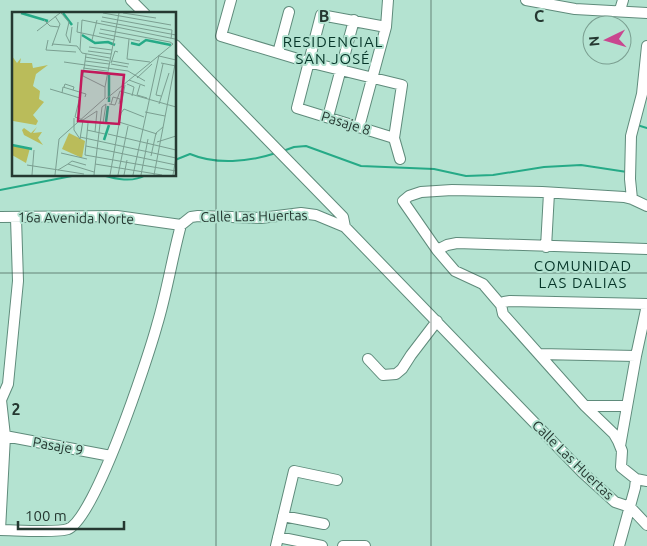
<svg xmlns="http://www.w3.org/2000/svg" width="647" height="546" font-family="Ubuntu,sans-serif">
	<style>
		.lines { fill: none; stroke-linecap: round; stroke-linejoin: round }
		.stream { stroke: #26aa87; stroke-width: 2 }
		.minor-casing { stroke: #5f8b7b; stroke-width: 12 }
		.minor { stroke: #fff; stroke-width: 10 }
		.grid { fill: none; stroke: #253831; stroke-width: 1; stroke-opacity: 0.55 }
		.labels { text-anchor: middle; stroke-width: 4; stroke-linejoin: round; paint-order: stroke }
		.street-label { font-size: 14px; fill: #253831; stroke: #b4e3d1 }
		.neighbourhood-label { font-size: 15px; letter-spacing: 1px; fill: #053528; stroke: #b4e3d1 }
		.inset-river { fill: none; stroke: #26aa87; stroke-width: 2.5 }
		.inset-road { fill: none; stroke: #7b9f91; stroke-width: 1 }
		.view { fill: #c2185b; fill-opacity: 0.15; stroke: #c2185b; stroke-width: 2.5 }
		.inset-edge { fill: none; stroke: #253831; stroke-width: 2.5 }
		.grid-label { font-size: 16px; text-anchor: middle; font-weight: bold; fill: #253831; stroke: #b4e3d1; stroke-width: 4; stroke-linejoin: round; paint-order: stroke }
	</style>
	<rect width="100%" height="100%" fill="#b4e3d1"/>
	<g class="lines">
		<path class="stream" d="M637 125 647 128
			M283 151 294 147 306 146 361 166 434 169 466 176 493 175 544 167 581 165 627 172
			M175 160 190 154C216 165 249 162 276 153
			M102 175C116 179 132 183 146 175
			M0 190 77 175"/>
		<defs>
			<path id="minor" d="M131 0 145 14
				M231 0 221 36 308 62 402 85 394 138 400 159
				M526 0 575 9 647 13
				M620 10 623 0
				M386 27 321 15 297 108 394 138
				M175 45 343 217 345 227
				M278 53 289 12
				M328 117 354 20
				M359 127 386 27 388 0
				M632 199 630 179 631 136 642 94 647 46
				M647 206 632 199 624 197 542 192 452 190 421 192 409 196 403 201 437 250 447 245 457 243 647 249
				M0 217 117 216 181 225
				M546 247 549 193
				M437 250 455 271 483 284 501 305
				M539 354 636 356
				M368 359 383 375 396 374 402 369 411 355 437 321
				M585 406H627
				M5 436 111 456
				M620 446 636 356 647 305
				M636 479 621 467 622 451 618 441 614 434 585 406 503 314 501 305 504 302 510 301 647 304
				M283 516 324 524
				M0 530C14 530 58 533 68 529 95 519 148 358 157 325 167 292 172 258 181 225L191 217 198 216 261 218 301 213 316 215 345 227 582 472 615 502 630 507 647 525
				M0 530 5 436 1 400 8 384 18 281 16 218
				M278 537 322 546
				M276 546 294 471 337 480
				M343 546H365
				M619 546 635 488 636 479 647 481"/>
		</defs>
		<use href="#minor" class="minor-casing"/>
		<use href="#minor" class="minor"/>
	</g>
	<path class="grid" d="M216 0V546M431 0V546M0 273H647"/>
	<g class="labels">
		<g class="street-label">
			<text transform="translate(346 123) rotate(17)" y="5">Pasaje 8</text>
			<text transform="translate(254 216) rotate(-1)" y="5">Calle Las Huertas</text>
			<text transform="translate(76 218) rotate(1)" y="5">16a Avenida Norte</text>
			<text transform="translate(58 446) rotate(10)" y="5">Pasaje 9</text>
			<text transform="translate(573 460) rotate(44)" y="5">Calle Las Huertas</text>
		</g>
		<g class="neighbourhood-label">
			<text x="333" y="47">RESIDENCIAL<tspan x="333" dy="17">SAN JOSÉ</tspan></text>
			<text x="583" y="271">COMUNIDAD<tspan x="583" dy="17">LAS DALIAS</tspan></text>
		</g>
	</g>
	<g transform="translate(12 12)">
		<rect width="164" height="164" fill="#b4e3d1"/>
		<path d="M0 44 5 51 9 46 8 51H20L21 56 36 53 24 62 21 74 28 79 27 87 32 90 21 103 26 109 24 113 1 109ZM25 115 21 121 30 120 26 126 31 133 12 123 10 118 12 116 19 121ZM57 121 73 129 70 146 50 137ZM0 133 18 136 14 151 0 143Z" fill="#babc5a"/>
		<path class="inset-river" d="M9 1 36 9M51 1 60 13M70 23 83 31 96 30 103 33M119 31 127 33 134 28 159 33M97 90V63M94 110 96 94M92 128 97 113M0 133 20 137"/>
		<path class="inset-road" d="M49 1 57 10 54 23 58 31M91 1 159 13M111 1 144 6M90 5 160 18 159 27M32 8 38 14 47 15M89 9 164 23M66 10 65 20 103 28M88 17 158 30M25 19 48 1M87 21 128 29M117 27 115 47 138 50M36 28 34 38 64 40M80 28 85 8M58 31 60 15M40 32 65 34 70 41 98 46M40 34 48 12 43 4M77 35 100 38M68 38 70 8 163 27M76 39 99 42M147 44 164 48M73 45 97 49M73 49 97 52M100 49 117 52M52 50 116 59 133 69M99 51 103 39 106 40M149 51 164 54M99 52 116 55M71 56 95 59M71 59 95 62M125 66 140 52M117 68 133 74M115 72 122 75 120 84M128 73 125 83 135 86M52 75 53 72 62 75 61 78M93 75 107 1M38 77 68 86M50 81 51 75 74 82 73 85M149 84 144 83 151 52M94 87 161 32 158 30M97 92 103 93 108 79 164 95M99 92 101 85 108 87 107 92M147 92 157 61M109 94 113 73M133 100 153 104M62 106V118L68 127M71 108 85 99 83 120M107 110 145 122M76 111 73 143 164 159M75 118 93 122M96 122 164 138M68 125 164 146M68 127 71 108 63 105 69 80M145 130 164 124M74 134 164 153M49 141 75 147M139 144 144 121 151 115M56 152 60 149 74 153M83 152 150 163M15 153 72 162M46 158 56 152 82 160M20 163 22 138M43 163 47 127 93 86V75L71 64 74 42M82 163 90 95 94 92 91 111M98 163 109 101 112 97 132 105M106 163 116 114M112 163 115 148M121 163 147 43M129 163 136 127M142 163 164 47M161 163 164 145"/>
		<path class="view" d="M70 59 112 63 107 112 66 109Z"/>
		<rect width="164" height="164" class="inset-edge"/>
	</g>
	<g class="grid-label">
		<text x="324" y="22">B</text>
		<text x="539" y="22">C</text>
		<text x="16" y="415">2</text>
	</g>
	<g transform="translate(607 40) rotate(265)"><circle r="24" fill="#b4e3d1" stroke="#7b9f91"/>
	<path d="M0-4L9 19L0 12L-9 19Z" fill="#c9478f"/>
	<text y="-8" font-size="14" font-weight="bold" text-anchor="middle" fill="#253831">N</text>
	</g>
	<path d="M18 521v8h106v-8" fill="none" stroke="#253831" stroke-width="2.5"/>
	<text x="25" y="521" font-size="15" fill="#253831" stroke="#b4e3d1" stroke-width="4" paint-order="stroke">100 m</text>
</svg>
